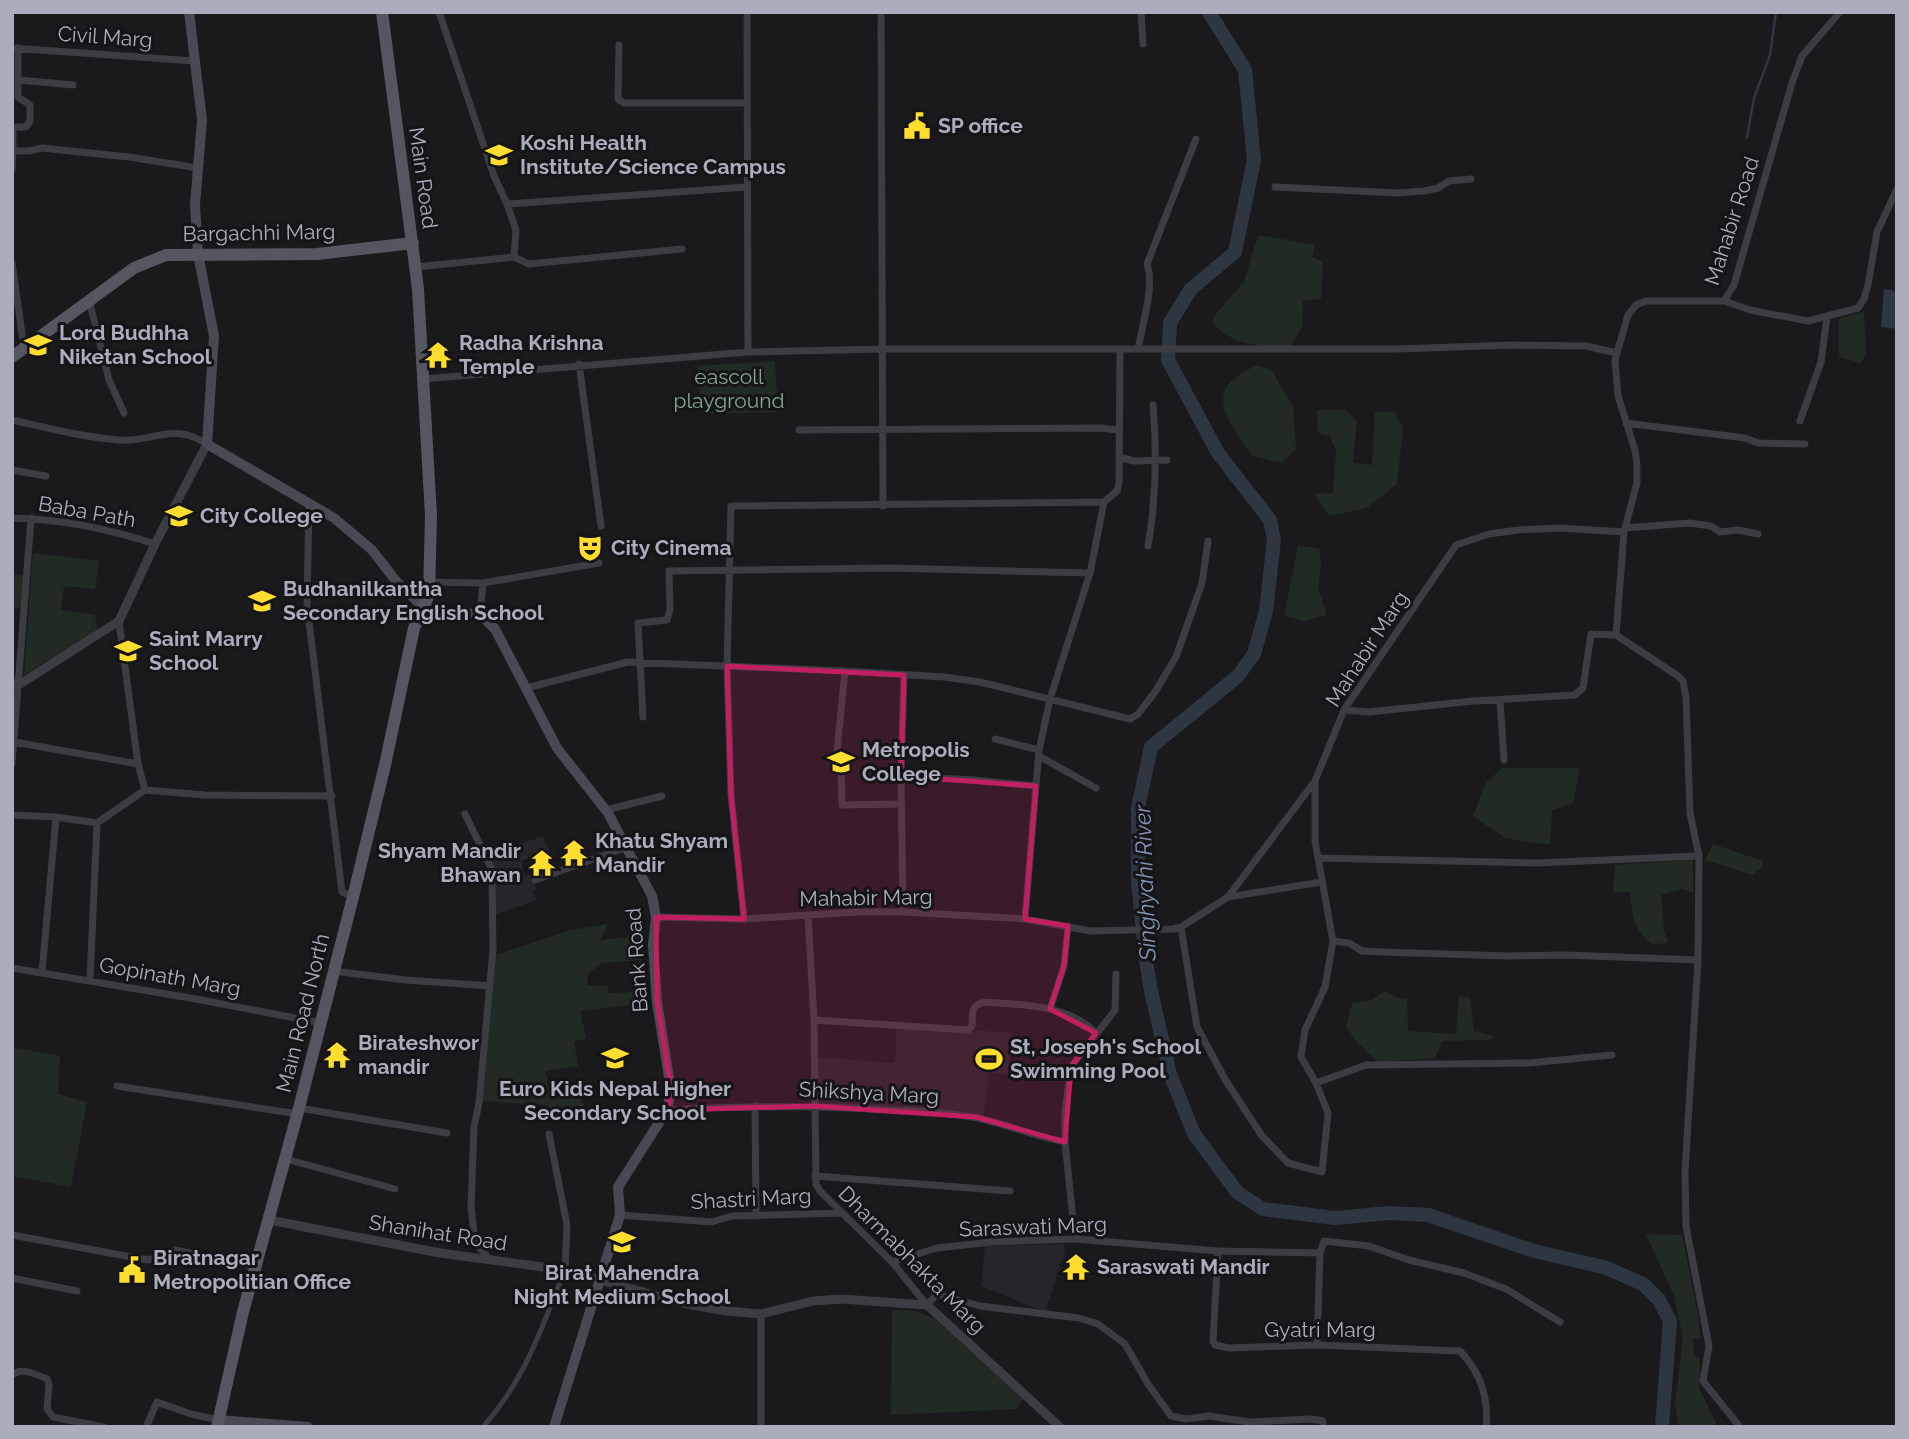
<svg xmlns="http://www.w3.org/2000/svg" width="1909" height="1439" font-family="Raleway,sans-serif">
	<style>
		.built { fill: #262529 }
		.green { fill: #212b24 }
		.water { fill: #2e3642 }
		.lines { fill: none; stroke-linecap: round; stroke-linejoin: round }
		.stream { stroke: #2e3642; stroke-width: 2.5 }
		.river { stroke: #2e3642; stroke-width: 14 }
		.pedestrian { stroke: #3c3c43; stroke-width: 5 }
		.minor { stroke: #3c3c43; stroke-width: 7 }
		.tertiary { stroke: #3c3c43; stroke-width: 9 }
		.secondary { stroke: #484952; stroke-width: 10 }
		.primary { stroke: #565661; stroke-width: 12 }
		.marked { fill: #c11f60; fill-opacity: 0.2; stroke: #c11f60; stroke-width: 5; stroke-linejoin: round }
		.labels { text-anchor: middle; stroke-width: 6; stroke-linejoin: round; paint-order: stroke }
		.street-label { font-size: 21px; fill: #abadbd; stroke: #151417 }
		.poi-label { font-size: 21px; font-weight: bold; fill: #abadbd; stroke: #151417; text-anchor: start }
		.park-label { font-size: 21px; fill: #81a98a; stroke: #151417 }
		.water-label { font-size: 23px; font-style: italic; fill: #8095b9; stroke: #151417 }
	</style>
	<rect width="100%" height="100%" fill="#1a1a1c"/>
	<path class="built" d="M543 836 549 851 521 861 525 876 531 875 537 890 533 891 537 900 496 914V878L487 855Z
		M897 1025 1012 1033 1008 1075 989 1073 983 1120 814 1105V1057L895 1063Z
		M1064 1244 1065 1253 1045 1312 981 1286 985 1246Z"/>
	<path class="green" d="M1258 235 1315 245 1312 257 1323 262 1321 299 1303 300 1302 327 1290 348C1264 346 1231 346 1213 323L1215 315 1244 282Z
		M1864 311 1866 353 1861 363 1839 357V319Z
		M775 361 778 412 702 414 697 366Z
		M1258 365 1272 371 1293 406 1296 449 1282 463 1252 456C1227 418 1199 390 1258 365Z
		M1317 410H1346L1357 421 1353 463 1372 465 1375 412H1394L1403 428 1397 484 1366 508 1329 516 1314 494 1333 493 1336 451 1330 436 1318 433Z
		M1298 546 1319 548 1321 565 1318 587 1327 615 1304 621 1284 616Z
		M33 553 99 561 95 589 64 586 61 610 95 615 97 630 24 675Z
		M12 574 27 576 24 608H12Z
		M1502 768H1580L1573 803 1552 810 1550 845 1505 838 1473 816 1486 783Z
		M1713 844 1763 861V866L1753 875 1705 860Z
		M1693 860V893L1681 889 1661 895 1664 931 1668 942 1654 945C1632 929 1633 918 1630 892H1613L1615 865Z
		M608 924 600 940 641 936 642 960 601 963 587 976 588 985 607 986 609 993 647 992 648 1003 580 1011 586 1038 574 1042 578 1066 545 1071 551 1091 579 1092 585 1109 549 1114 546 1105 482 1101 496 955 571 930Z
		M1385 991 1398 998 1407 999 1408 1031 1456 1034 1459 996 1470 998 1474 1031 1495 1036 1488 1040 1442 1041 1435 1058 1378 1062 1357 1042 1346 1027 1352 1003 1372 1000Z
		M12 1047 60 1056 58 1094 87 1102 71 1187 12 1176Z
		M1646 1234 1682 1235 1699 1319 1700 1338 1693 1339 1694 1353 1700 1360 1699 1388 1718 1427H1679L1675 1404 1683 1337 1674 1296Z
		M892 1310 916 1311 935 1319 1023 1399 1016 1409 891 1415Z"/>
	<path class="water" d="M1884 289 1897 291V329L1881 327Z"/>
	<g class="lines">
		<path class="stream" d="M1747 137 1754 98 1770 55 1776 12"/>
		<path class="river" d="M1209 12 1245 70 1254 160 1235 252 1190 290 1170 323 1168 360 1218 453 1270 520 1274 540 1266 611 1254 654 1238 676 1151 747 1138 808V882L1146 960 1151 991 1170 1074 1194 1134 1237 1192 1263 1209 1335 1218 1389 1213 1428 1215 1534 1251 1604 1267 1643 1284 1659 1300 1670 1321 1662 1427"/>
		<path class="pedestrian" d="M483 1427C526 1378 541 1329 565 1270"/>
		<path class="minor" d="M439 12 494 176 507 204 516 230 514 257
			M747 12 748 352
			M881 12 883 506
			M1141 12 1143 44
			M619 45 618 99 624 103H746
			M12 48 195 61
			M19 80 73 85
			M13 151V127H26L30 121V105L18 97V48
			M12 169 13 151H29L42 148 129 157 198 168
			M1275 187 1398 193 1424 191 1438 188 1449 181 1471 179
			M507 204 747 187
			M12 263 24 348
			M416 267 514 257 529 264 682 249
			M89 300 109 380 124 413
			M1724 301 1734 285 1792 83 1802 56 1840 12
			M1138 349C1142 326 1155 286 1147 264L1196 139
			M579 364 601 526
			M423 379 748 352 882 349H1397L1513 345 1586 346 1617 353
			M12 420C48 428 82 437 119 440 153 443 172 421 207 444
			M1800 421 1821 362 1827 317
			M1626 423 1745 438 1758 443 1805 444
			M799 430 1100 428 1119 430
			M1119 457 1134 461 1167 460
			M12 470 46 476
			M309 502 307 605 342 892 353 897
			M12 518C60 519 109 529 155 544
			M1625 528 1689 523 1711 526 1720 532 1738 530 1758 534
			M1148 546C1156 500 1157 451 1153 405
			M430 582 483 583
			M480 614 483 583 599 563
			M119 621 138 764 145 790 205 795 332 796
			M845 671 837 751 841 757 842 805 901 804
			M526 688 628 662 845 671 944 677 980 682 1130 719 1138 714 1155 692 1176 657 1202 583 1208 541
			M1500 701 1504 760
			M1344 710 1369 712 1473 701 1575 695 1583 688 1591 634 1616 635
			M643 717 638 623 667 620 670 610 669 571 890 568 1090 573
			M995 739 1039 750
			M14 742 138 764
			M1039 756 1096 788
			M12 764 31 518
			M901 776 975 780 1036 786
			M606 810 662 796
			M465 814 492 870 493 950 479 1103 474 1127 471 1207 475 1242 489 1259
			M12 815 56 817 97 823 145 790
			M1318 858 1537 863 1699 856
			M535 880 627 847
			M1228 897 1322 882
			M903 912 901 776 904 675
			M808 915 814 1020 816 1184 820 1191 892 1262 927 1305 937 1294 980 1306 1079 1318 1098 1324 1125 1344 1148 1384 1171 1416 1186 1419 1209 1416 1249 1422 1311 1419 1323 1421V1427
			M656 917 744 919 857 912H903L1025 919 1091 931 1173 929 1181 927 1228 897 1315 781 1344 710 1456 545 1489 534 1518 530 1560 528 1624 532
			M744 919 731 795 727 666 731 506 1104 502
			M1025 919 1039 750 1050 699 1090 573 1104 502 1117 491 1119 484 1120 349
			M1181 927 1197 1027 1226 1081 1262 1136 1288 1163 1322 1172 1328 1113 1316 1083 1301 1057 1305 1030 1325 987 1333 941 1315 841V782
			M1333 941 1349 943 1362 951 1382 952 1508 956 1565 955 1698 960
			M12 968 196 999 321 1023
			M333 971 406 980 490 986
			M42 972 56 817
			M90 980 97 823
			M1050 1009 1064 966 1068 926
			M814 1020 968 1030 972 1026C973 1014 970 1006 984 1002 1022 1005 1068 1004 1096 1033
			M1316 1083 1366 1065 1529 1063 1612 1055
			M117 1086 298 1114
			M755 1106 756 1216
			M299 1108 447 1133
			M667 1110C741 1106 813 1105 886 1110 916 1111 948 1112 977 1118 1007 1124 1035 1137 1065 1142
			M549 1134 567 1225 565 1270
			M286 1159 395 1189
			M815 1176 1010 1191
			M620 1215 711 1222 732 1216 842 1213
			M12 1235 148 1260 175 1250 256 1267
			M1075 1239 1065 1142V1112L1071 1067 1115 1010 1116 974
			M1218 1251 1213 1341 1215 1345 1229 1348 1317 1345 1460 1351C1480 1372 1489 1398 1486 1427
			M892 1262 937 1248 991 1242 1075 1239 1218 1251 1320 1253
			M12 1278 77 1291
			M761 1314V1427
			M1317 1345 1320 1253 1324 1241 1369 1246 1409 1260 1464 1273 1506 1289 1560 1322
			M12 1375C22 1366 36 1375 47 1379L49 1384 47 1409 53 1417 104 1427
			M146 1427 157 1402 191 1414 219 1420
			M1740 1427 1703 1381 1709 1346 1686 1226 1685 1171 1698 960 1699 856 1690 813 1686 698 1683 681 1678 676 1616 635 1624 532 1637 483V464L1635 450 1618 396 1615 360 1628 315 1636 305 1646 301H1724L1750 310 1808 321 1858 308 1864 299 1868 285 1877 232 1897 189"/>
		<path class="tertiary" d="M12 684H20L119 621 155 544 207 444
			M269 1220 440 1253 565 1270 678 1302 726 1311 761 1314 813 1301 841 1299 927 1305 1060 1427"/>
		<path class="secondary" d="M189 12 202 120 195 205 198 254 214 336 207 444 334 518 372 550 396 581 424 608 434 612 480 614 495 629 557 748 608 813 652 896 656 917 653 945 657 1002 671 1090 667 1110 618 1187 620 1215 554 1427
			M219 1420 308 1427"/>
		<path class="primary" d="M12 357 134 268 166 255 317 254 413 243
			M217 1427 243 1312 299 1108 353 897 385 765 414 628 429 595 431 516 418 289 382 12"/>
	</g>
	<path class="marked" d="M727 666 904 675 901 776 1036 786 1025 919 1068 926 1064 966 1050 1009 1096 1033 1071 1067 1065 1142 976 1117 814 1106 667 1110 671 1090 657 1002 656 917 744 919 731 795Z"/>
	<defs>
		<symbol id="civic-bare" viewBox="-9 -9 18 18"><path d="M-.6-6.5H3V-4.5H.6V-3L4-1V1h2V6H-6V1h2V-1L-.6-3ZM-1.2 2.5V6h2.4V2.5Z" fill="#ffdd2f" stroke="#151417" stroke-width="2.5" paint-order="stroke"/></symbol>
		<symbol id="school-bare" viewBox="-9 -9 18 18"><path d="M0-5L7-2L0 1L-7-2ZM-4 1L0 2.5L4 1V4Q0 6-4 4Z" fill="#ffdd2f" stroke="#151417" stroke-width="2.5" paint-order="stroke"/></symbol>
		<symbol id="temple-bare" viewBox="-9 -9 18 18"><path d="M0-6L5-2H3V0L6.5 2.5H4V6H1.5V3h-3V6H-4V2.5H-6.5L-3 0V-2H-5Z" fill="#ffdd2f" stroke="#151417" stroke-width="2.5" paint-order="stroke"/></symbol>
		<symbol id="theatre-bare" viewBox="-9 -9 18 18"><path d="M-5-5.5Q0-4 5-5.5V0Q5 5 0 6Q-5 5-5 0ZM-3.3-2.5H-1v1.5H-3.3ZM1-2.5H3.3v1.5H1ZM-2.8 1Q0 5.5 2.8 1Z" fill="#ffdd2f" stroke="#151417" stroke-width="2.5" paint-order="stroke"/></symbol>
		<symbol id="stadium-bare" viewBox="-9 -9 18 18"><path d="M0-5a6.5 5 0 1 0 0 10a6.5 5 0 1 0 0-10ZM-3.5-1.8h7v3.6h-7Z" fill="#ffdd2f" stroke="#151417" stroke-width="2.5" paint-order="stroke"/></symbol>
	</defs>
	<g fill-rule="evenodd">
		<use href="#civic-bare" x="898" y="107" width="38" height="38"/>
		<use href="#school-bare" x="480" y="136" width="38" height="38"/>
		<use href="#school-bare" x="19" y="326" width="38" height="38"/>
		<use href="#temple-bare" x="419" y="336" width="38" height="38"/>
		<use href="#school-bare" x="160" y="497" width="38" height="38"/>
		<use href="#theatre-bare" x="571" y="529" width="38" height="38"/>
		<use href="#school-bare" x="243" y="582" width="38" height="38"/>
		<use href="#school-bare" x="109" y="632" width="38" height="38"/>
		<use href="#school-bare" x="822" y="743" width="38" height="38"/>
		<use href="#temple-bare" x="555" y="834" width="38" height="38"/>
		<use href="#temple-bare" x="523" y="844" width="38" height="38"/>
		<use href="#temple-bare" x="318" y="1036" width="38" height="38"/>
		<use href="#school-bare" x="596" y="1039" width="38" height="38"/>
		<use href="#stadium-bare" x="970" y="1040" width="38" height="38"/>
		<use href="#school-bare" x="603" y="1223" width="38" height="38"/>
		<use href="#temple-bare" x="1057" y="1248" width="38" height="38"/>
		<use href="#civic-bare" x="113" y="1251" width="38" height="38"/>
	</g>
	<g class="labels">
		<g class="street-label">
			<text transform="translate(105 37) rotate(4)" y="7">Civil Marg</text>
			<text transform="translate(423 178) rotate(82)" y="7">Main Road</text>
			<text transform="translate(1732 221) rotate(-72)" y="7">Mahabir Road</text>
			<text transform="translate(259 233) rotate(-1)" y="7">Bargachhi Marg</text>
			<text transform="translate(87 512) rotate(10)" y="7">Baba Path</text>
			<text transform="translate(1367 649) rotate(-57)" y="7">Mahabir Marg</text>
			<text transform="translate(866 898) rotate(-1)" y="7">Mahabir Marg</text>
			<text transform="translate(637 960) rotate(-94)" y="7">Bank Road</text>
			<text transform="translate(170 977) rotate(10)" y="7">Gopinath Marg</text>
			<text transform="translate(303 1013) rotate(-76)" y="7">Main Road North</text>
			<text transform="translate(869 1093) rotate(3)" y="7">Shikshya Marg</text>
			<text transform="translate(751 1199) rotate(-3)" y="7">Shastri Marg</text>
			<text transform="translate(1033 1227) rotate(-2)" y="7">Saraswati Marg</text>
			<text transform="translate(438 1233) rotate(9)" y="7">Shanihat Road</text>
			<text transform="translate(912 1260) rotate(45)" y="7">Dharmabhakta Marg</text>
			<text x="1320" y="1337">Gyatri Marg</text>
		</g>
		<g class="poi-label">
			<text x="938" y="133">SP office</text>
			<text x="520" y="150">Koshi Health<tspan x="520" dy="24">Institute/Science Campus</tspan></text>
			<text x="59" y="340">Lord Budhha<tspan x="59" dy="24">Niketan School</tspan></text>
			<text x="459" y="350">Radha Krishna<tspan x="459" dy="24">Temple</tspan></text>
			<text x="200" y="523">City College</text>
			<text x="611" y="555">City Cinema</text>
			<text x="283" y="596">Budhanilkantha<tspan x="283" dy="24">Secondary English School</tspan></text>
			<text x="149" y="646">Saint Marry<tspan x="149" dy="24">School</tspan></text>
			<text x="862" y="757">Metropolis<tspan x="862" dy="24">College</tspan></text>
			<text x="595" y="848">Khatu Shyam<tspan x="595" dy="24">Mandir</tspan></text>
			<text x="521" y="858" text-anchor="end">Shyam Mandir<tspan x="521" dy="24">Bhawan</tspan></text>
			<text x="358" y="1050">Birateshwor<tspan x="358" dy="24">mandir</tspan></text>
			<text x="1010" y="1054">St, Joseph's School<tspan x="1010" dy="24">Swimming Pool</tspan></text>
			<text x="615" y="1096" text-anchor="middle">Euro Kids Nepal Higher<tspan x="615" dy="24">Secondary School</tspan></text>
			<text x="153" y="1265">Biratnagar<tspan x="153" dy="24">Metropolitian Office</tspan></text>
			<text x="1097" y="1274">Saraswati Mandir</text>
			<text x="622" y="1280" text-anchor="middle">Birat Mahendra<tspan x="622" dy="24">Night Medium School</tspan></text>
		</g>
		<g class="park-label">
			<text x="729" y="384">eascoll<tspan x="729" dy="24">playground</tspan></text>
		</g>
		<g class="water-label">
			<text transform="translate(1145 883) rotate(-92)" y="8">Singhyahi River</text>
		</g>
	</g>
	<rect width="1909" height="1439" fill="none" stroke="#abadbd" stroke-width="28"/>
</svg>
